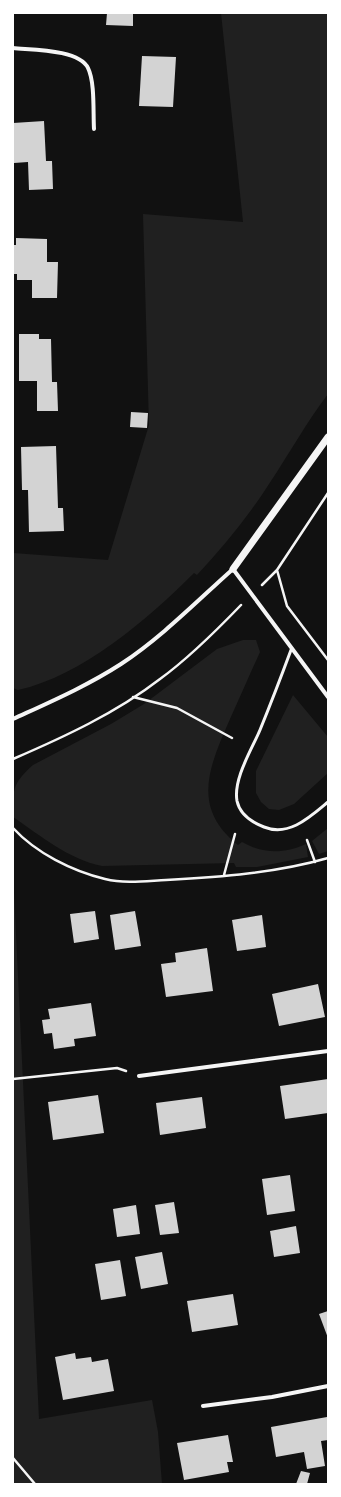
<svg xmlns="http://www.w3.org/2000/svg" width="341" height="1497" font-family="'PT Sans Narrow',sans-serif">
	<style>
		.green { fill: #202020 }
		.building { fill: #d3d3d3 }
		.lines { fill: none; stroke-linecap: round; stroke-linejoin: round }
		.path { stroke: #f5f5f5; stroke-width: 2.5 }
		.service { stroke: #f5f5f5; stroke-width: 3 }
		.minor { stroke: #f5f5f5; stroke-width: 4 }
		.tertiary { stroke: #f5f5f5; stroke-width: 7 }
	</style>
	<rect width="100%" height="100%" fill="#111"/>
	<path class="green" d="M221 13H328V394C306 423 289 454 269 484 248 517 223 547 197 575L194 573C148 619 82 676 18 690L13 688V553L108 560 149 425 143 214 243 222Z
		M243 640H256L260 652C250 674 240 697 230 719 210 765 190 807 238 845L242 842C264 854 283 854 306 844L308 857 257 867H236L234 863 102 866C68 859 41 836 13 817 13 789 12 784 33 765L111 724 144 704 217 649Z
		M293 695 328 737V773L294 804 279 810 269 809 261 802 256 793V771Z
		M328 828V851L319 854 312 841Z
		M13 871 39 1419 152 1400 158 1432 162 1484H13Z"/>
	<path class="building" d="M107 13H133V26L106 25Z
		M142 56 176 57 173 107 139 106Z
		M44 121 46 161H52L53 189 29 190 28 162 14 163 13 123Z
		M16 238 47 239V262H58L57 298H32V280H17V274H13V245H16Z
		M19 334H39V339H51L52 382H57L58 411H37V381H19Z
		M131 412 148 413 147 428 130 427Z
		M56 446 58 508H63L64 531 29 532 28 490H22L21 447Z
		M95 911 99 939 74 943 70 914Z
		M135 911 141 946 115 950 110 915Z
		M262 915 266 947 237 951 232 920Z
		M207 948 213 991 166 997 161 964 176 962 175 953Z
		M318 984 325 1017 279 1026 272 994Z
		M91 1003 96 1036 74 1039 75 1046 54 1049 52 1033 44 1034 42 1020 50 1019 48 1009Z
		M328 1079V1113L285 1119 280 1086Z
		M98 1095 104 1133 53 1140 48 1102Z
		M202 1097 206 1128 160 1135 156 1103Z
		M290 1175 295 1211 267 1215 262 1179Z
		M174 1202 179 1233 160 1235 155 1205Z
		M136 1205 140 1234 117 1237 113 1209Z
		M296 1226 300 1253 274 1257 270 1231Z
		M162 1252 168 1284 141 1289 135 1257Z
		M120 1260 126 1296 101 1300 95 1264Z
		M233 1294 238 1325 192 1332 187 1301Z
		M328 1311V1338L319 1314Z
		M75 1353 76 1359 91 1357 92 1362 108 1359 114 1391 63 1400 55 1357Z
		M327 1417 328 1440 321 1441 325 1466 307 1469 304 1452 276 1457 271 1427Z
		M228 1435 233 1462H227L229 1472 184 1480 177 1443Z
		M301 1471 310 1473 307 1484H296Z"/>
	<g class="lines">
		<path class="path" d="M277 570 287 606 328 660
			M262 585 277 570 328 493
			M133 697 177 708 232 738
			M13 759C64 737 116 713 160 679 189 658 216 631 241 605
			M13 828C36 853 72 871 105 879 125 884 146 881 166 880 220 877 276 873 328 858
			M307 840 315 862
			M224 875 235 834
			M13 1079 117 1068 126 1071
			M13 1458 35 1484"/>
		<path class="service" d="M291 650C281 677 271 703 260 730 252 749 233 779 237 801 240 815 251 822 264 827 289 837 310 817 328 802"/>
		<path class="minor" d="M13 48C31 50 79 49 88 68 95 82 93 112 94 129
			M13 719C50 702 87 686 121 664 162 637 197 601 233 569L328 697
			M139 1076 328 1051
			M203 1406 272 1397 328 1386"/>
		<path class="tertiary" d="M233 569 328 437"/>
	</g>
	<rect width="341" height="1497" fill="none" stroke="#ffffff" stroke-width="28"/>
</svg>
